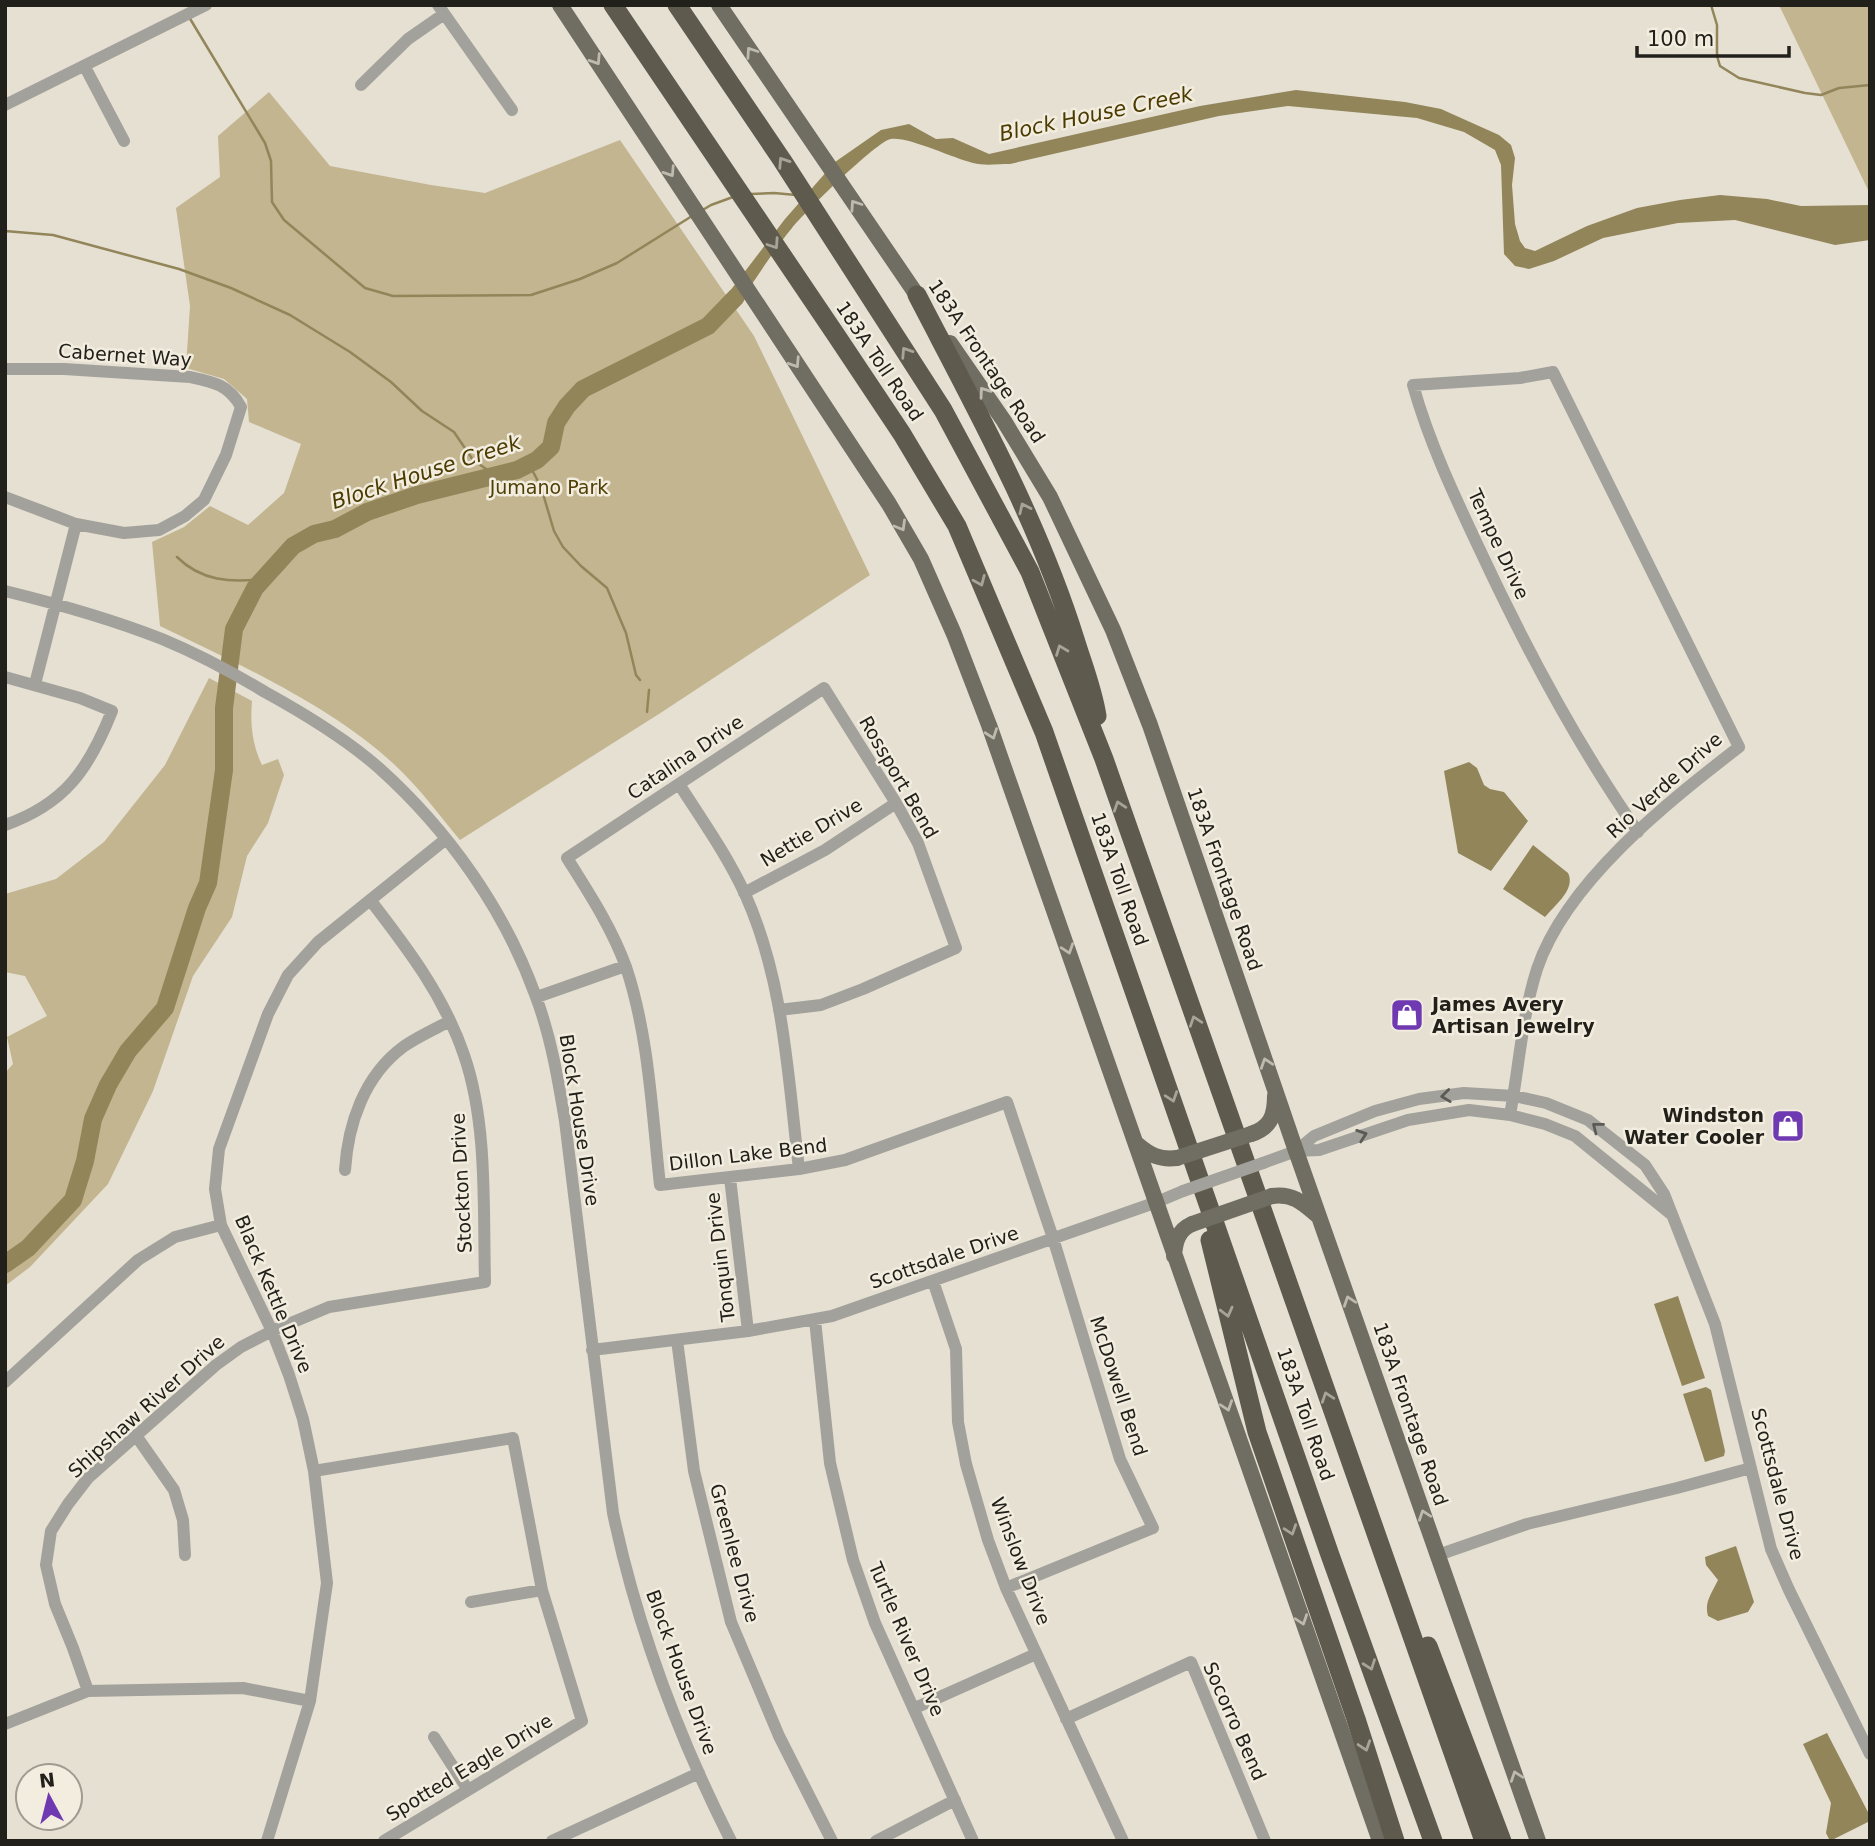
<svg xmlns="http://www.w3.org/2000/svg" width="1875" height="1846" font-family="'DejaVu Sans',sans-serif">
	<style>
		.green { fill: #c2b590 }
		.water { fill: #93855a }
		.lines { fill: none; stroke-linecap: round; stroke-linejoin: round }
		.stream { stroke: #93855a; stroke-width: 2.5 }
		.river { stroke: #93855a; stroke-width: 18 }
		.minor { stroke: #a3a19b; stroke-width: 12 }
		.major { stroke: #706d62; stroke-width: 16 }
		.highway { stroke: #5e5a4e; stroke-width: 19 }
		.minor-bridge { stroke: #a3a19b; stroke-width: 12 }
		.major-bridge { stroke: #706d62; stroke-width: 16 }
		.oneway { stroke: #bebaad }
		.oneway2 { stroke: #a8a496 }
		.oneway3 { stroke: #5c5a55 }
		.labels { text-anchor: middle; stroke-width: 5; stroke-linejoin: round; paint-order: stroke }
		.street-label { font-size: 19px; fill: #22201b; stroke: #f2eddf }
		.park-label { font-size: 19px; fill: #4f3f05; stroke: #f2eddf }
		.poi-label { font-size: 19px; font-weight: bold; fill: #22201b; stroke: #f2eddf; text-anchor: start }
		.water-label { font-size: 21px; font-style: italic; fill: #4b3b00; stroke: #f2eddf }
	</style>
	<rect width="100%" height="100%" fill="#e5e0d2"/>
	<path class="green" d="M1779 5H1870V194Z
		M269 92 330 166 431 185 485 193 620 140 754 336 870 575 662 712 460 840C440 816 421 790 398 768 337 709 237 663 160 626L152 542 184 527 210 506 248 525 284 493 301 444 249 422 247 399 224 379 186 368 190 306 176 208 220 177 218 136Z
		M209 678 252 701C250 724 252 744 262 765L278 759 284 775 268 823 247 856 232 917 193 976 153 1091 108 1184 30 1267 5 1286V1073L13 1064 7 1037 47 1016 25 976 5 972V894L56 879 104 842 165 765Z"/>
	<path class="water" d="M1296 90 1405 102 1441 109 1499 135 1511 145 1515 158 1512 185 1515 224 1520 241 1525 248 1535 251 1587 226 1637 208 1680 200 1720 195 1767 199 1801 206 1870 205V240L1835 245 1735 220 1678 223 1603 238 1554 261 1529 269 1515 266 1504 254 1501 165 1495 150 1464 132 1417 118 1288 106 1219 116 1010 164C998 164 984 166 973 163 952 158 910 137 891 139 878 140 803 214 792 228 768 257 750 290 726 319L717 308 785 219 835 162 881 130 909 124 936 139 953 138 989 154 1200 106Z
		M1469 762 1477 768 1484 785 1490 789 1504 792 1528 821 1491 871 1458 853 1444 771Z
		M1533 845 1568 873C1576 889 1555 905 1545 917L1503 889Z
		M1678 1296 1705 1378 1682 1386 1654 1304Z
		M1706 1387 1711 1390 1725 1451 1724 1456 1705 1462 1683 1394Z
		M1736 1546 1754 1602 1748 1612 1718 1621 1708 1616C1704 1602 1712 1593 1718 1580L1706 1565 1705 1557Z
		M1827 1733 1870 1816V1821L1830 1841 1826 1833 1831 1803 1803 1744Z"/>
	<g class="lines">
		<path class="stream" d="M1711 5 1717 25V56L1720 66 1739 78 1805 93 1821 95 1839 88 1870 85
			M189 17 265 143 271 161 272 202 284 220 365 288 393 296 531 295 580 279 617 263 692 216
			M750 194 774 193 796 195
			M701 211 711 205 733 197
			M5 231 53 235 179 269 231 288 290 315 350 352 391 382 422 411 454 432 473 460 495 475
			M529 464 541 487 554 531 563 547 581 566 607 588 626 633 636 675 640 680
			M177 557C201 581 231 583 263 579
			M647 712 649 690"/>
		<path class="river" d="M5 1264 28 1248 73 1200 85 1161 93 1119 108 1085 128 1051 165 1008 197 908 208 883 224 770V708L234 629 255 588 293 546 314 534 335 529 367 512 417 495 517 470 537 460 551 447 556 423 567 406 583 389 708 326 736 297"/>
		<path class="minor" d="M438 5 512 110
			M85 67 124 141
			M361 85 408 39 444 14
			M5 105 206 5
			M5 369H64L190 377C214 382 229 385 241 407L226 455 204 500 185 516 159 530 124 533 76 524 5 497
			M5 591C58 604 111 619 162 639 198 654 232 672 265 692 305 714 345 738 379 768 448 830 505 910 536 997 551 1037 558 1079 565 1121L613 1513C637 1627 678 1736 731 1841
			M5 677 80 698 112 711C89 769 65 804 5 825
			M35 684 76 524
			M679 784C702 820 727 855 745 894 784 980 788 1077 799 1169
			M744 893 825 850 896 803
			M537 997 625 966
			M779 1010 821 1005 863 989 956 948 918 843 896 803 824 688 567 858C589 893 612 928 626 967 649 1036 652 1113 660 1185L799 1169 845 1160 1007 1102 1053 1238 1120 1459 1153 1528 1006 1588
			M1510 1115C1519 1067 1522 1016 1537 969 1566 882 1668 802 1739 747L1553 372 1520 378 1413 385C1429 442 1454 495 1479 548 1525 647 1576 743 1638 832
			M1296 1151 1314 1136 1375 1111 1419 1099 1464 1093 1514 1096 1546 1103 1588 1120 1645 1165 1664 1194 1715 1324 1771 1549 1789 1590 1870 1754
			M1263 1163 1296 1151 1319 1150 1408 1120 1469 1110 1510 1115 1545 1124 1575 1136 1671 1214
			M345 1170C348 1124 364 1076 403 1047 417 1037 435 1029 450 1021
			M730 1178 748 1331
			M933 1281 956 1349 958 1422 966 1464 988 1540 1006 1588 1123 1841
			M815 1320 830 1463 853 1560 875 1623 973 1841
			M677 1340 694 1471 731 1622 779 1736 832 1841
			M592 1350 748 1331 832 1316 1157 1202 1183 1191
			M5 1382 138 1260 175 1237 221 1225
			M137 1437 174 1490 183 1520 185 1555
			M314 1471 513 1438 542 1590 582 1721 384 1841
			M1438 1555 1527 1524 1677 1488 1751 1468
			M471 1602 542 1590
			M88 1691 73 1648 55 1604 46 1565 51 1531 68 1504 88 1478 216 1365 241 1347 272 1331 329 1307 485 1282C483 1209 488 1124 464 1055 444 996 408 949 371 901
			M915 1708 1036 1654
			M1066 1719 1191 1662 1265 1841
			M5 1724 88 1691 243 1688 310 1701
			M434 1737 468 1790
			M267 1841 310 1701 327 1583 314 1471 303 1419 289 1375 272 1331 221 1225 215 1189 219 1149 268 1014 288 975 318 942 446 839
			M552 1841 699 1773
			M876 1841 955 1800"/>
		<path class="major" d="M560 5 889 504 921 559 954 634 989 725 1380 1841
			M719 5 923 304
			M950 343 1004 421 1050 497 1113 630 1150 725 1296 1151 1538 1841
			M1251 1134C1270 1128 1275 1116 1275 1096
			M1137 1144C1150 1155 1159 1160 1177 1158
			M1272 1196C1293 1193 1303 1203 1318 1216
			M1174 1256C1175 1242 1178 1230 1192 1224"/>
		<path class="highway" d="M613 5 836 335 902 434 957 526 1044 732 1330 1555 1433 1841
			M677 5 782 160 943 410 1030 572 1104 759 1484 1841
			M917 295C975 407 1037 518 1075 639 1083 665 1093 690 1097 716
			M1210 1240 1257 1432 1356 1719 1395 1841
			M1428 1646 1502 1841"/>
		<path class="minor-bridge" d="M1183 1191 1263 1163"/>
		<path class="major-bridge" d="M1177 1158 1251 1134
			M1192 1224 1272 1196"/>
	</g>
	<defs><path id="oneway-chevron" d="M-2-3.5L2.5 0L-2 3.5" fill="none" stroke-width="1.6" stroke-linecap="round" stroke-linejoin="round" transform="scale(1.75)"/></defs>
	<g class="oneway">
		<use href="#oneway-chevron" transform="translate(751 52) rotate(-124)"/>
		<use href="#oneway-chevron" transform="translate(596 60) rotate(57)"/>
		<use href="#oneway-chevron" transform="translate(670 172) rotate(57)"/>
		<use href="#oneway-chevron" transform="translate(855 205) rotate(-124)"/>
		<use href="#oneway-chevron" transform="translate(795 363) rotate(57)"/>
		<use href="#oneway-chevron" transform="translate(984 392) rotate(-125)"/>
		<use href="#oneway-chevron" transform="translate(901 526) rotate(60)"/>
		<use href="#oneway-chevron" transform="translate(992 734) rotate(70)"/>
		<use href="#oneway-chevron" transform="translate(1068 949) rotate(71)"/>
		<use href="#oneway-chevron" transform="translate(1266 1063) rotate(-109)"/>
		<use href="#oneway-chevron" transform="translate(1349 1301) rotate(-109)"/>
		<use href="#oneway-chevron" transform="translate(1227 1406) rotate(71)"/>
		<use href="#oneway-chevron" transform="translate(1424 1515) rotate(-109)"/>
		<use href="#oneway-chevron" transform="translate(1302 1620) rotate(71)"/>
		<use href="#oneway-chevron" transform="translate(1516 1776) rotate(-109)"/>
	</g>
	<g class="oneway2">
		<use href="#oneway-chevron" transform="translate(783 162) rotate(-123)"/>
		<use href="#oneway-chevron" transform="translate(774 244) rotate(56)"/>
		<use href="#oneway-chevron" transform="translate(906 352) rotate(-123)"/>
		<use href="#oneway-chevron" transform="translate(1024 508) rotate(-115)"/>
		<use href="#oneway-chevron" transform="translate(980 581) rotate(67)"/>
		<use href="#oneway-chevron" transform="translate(1061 650) rotate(-111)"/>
		<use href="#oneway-chevron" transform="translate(1119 806) rotate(-109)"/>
		<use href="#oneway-chevron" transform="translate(1195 1021) rotate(-109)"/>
		<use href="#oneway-chevron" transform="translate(1172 1097) rotate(71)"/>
		<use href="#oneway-chevron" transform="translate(1227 1312) rotate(76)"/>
		<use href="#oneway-chevron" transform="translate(1327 1397) rotate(-109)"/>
		<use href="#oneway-chevron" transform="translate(1291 1530) rotate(71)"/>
		<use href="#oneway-chevron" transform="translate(1370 1665) rotate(70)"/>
		<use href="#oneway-chevron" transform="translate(1365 1746) rotate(72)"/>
	</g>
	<g class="oneway3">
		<use href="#oneway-chevron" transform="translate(1446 1096) rotate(173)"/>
		<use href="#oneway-chevron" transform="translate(1597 1127) rotate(-142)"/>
		<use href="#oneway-chevron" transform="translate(1362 1135) rotate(-19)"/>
	</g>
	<defs>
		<symbol id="shop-square" viewBox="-11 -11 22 22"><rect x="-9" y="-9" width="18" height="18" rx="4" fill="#6f3ab1" stroke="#f2eddf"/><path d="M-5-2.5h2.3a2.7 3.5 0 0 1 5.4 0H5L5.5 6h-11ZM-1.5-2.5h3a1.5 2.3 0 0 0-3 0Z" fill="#fff"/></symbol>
	</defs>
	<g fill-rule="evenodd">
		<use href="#shop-square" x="1388" y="996" width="38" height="38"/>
		<use href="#shop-square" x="1769" y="1107" width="38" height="38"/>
	</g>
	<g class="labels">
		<g class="street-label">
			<text transform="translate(125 355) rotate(4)" y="7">Cabernet Way</text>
			<text transform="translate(880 361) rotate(56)" y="7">183A Toll Road</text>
			<text transform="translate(987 361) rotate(56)" y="7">183A Frontage Road</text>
			<text transform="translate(1499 544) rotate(65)" y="7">Tempe Drive</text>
			<text transform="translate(685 757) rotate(-34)" y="7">Catalina Drive</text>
			<text transform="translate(899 777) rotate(60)" y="7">Rossport Bend</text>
			<text transform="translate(1664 785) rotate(-42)" y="7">Rio Verde Drive</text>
			<text transform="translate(811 832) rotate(-31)" y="7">Nettie Drive</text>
			<text transform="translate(1120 879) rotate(71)" y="7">183A Toll Road</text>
			<text transform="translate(1225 879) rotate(71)" y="7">183A Frontage Road</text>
			<text transform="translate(580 1120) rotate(81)" y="7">Block House Drive</text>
			<text transform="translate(748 1154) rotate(-7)" y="7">Dillon Lake Bend</text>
			<text transform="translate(461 1183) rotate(-93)" y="7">Stockton Drive</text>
			<text transform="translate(720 1257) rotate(-97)" y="7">Tonquin Drive</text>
			<text transform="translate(944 1257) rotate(-19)" y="7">Scottsdale Drive</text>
			<text transform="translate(274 1294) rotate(67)" y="7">Black Kettle Drive</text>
			<text transform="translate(1119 1386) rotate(72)" y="7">McDowell Bend</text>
			<text transform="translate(146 1406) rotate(-42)" y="7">Shipshaw River Drive</text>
			<text transform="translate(1306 1414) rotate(71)" y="7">183A Toll Road</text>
			<text transform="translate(1411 1414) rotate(71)" y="7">183A Frontage Road</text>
			<text transform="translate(1778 1484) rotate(75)" y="7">Scottsdale Drive</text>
			<text transform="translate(735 1553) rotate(75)" y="7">Greenlee Drive</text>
			<text transform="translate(1021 1561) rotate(69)" y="7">Winslow Drive</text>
			<text transform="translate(907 1639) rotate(67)" y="7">Turtle River Drive</text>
			<text transform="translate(682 1672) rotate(70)" y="7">Block House Drive</text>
			<text transform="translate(1235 1721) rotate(66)" y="7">Socorro Bend</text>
			<text transform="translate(469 1767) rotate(-31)" y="7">Spotted Eagle Drive</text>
		</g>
		<g class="park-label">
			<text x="549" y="494">Jumano Park</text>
		</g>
		<g class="poi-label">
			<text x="1432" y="1011">James Avery<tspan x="1432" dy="22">Artisan Jewelry</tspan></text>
			<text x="1764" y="1122" text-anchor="end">Windston<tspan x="1764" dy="22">Water Cooler</tspan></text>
		</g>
		<g class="water-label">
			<text transform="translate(1096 114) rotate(-12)" y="7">Block House Creek</text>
			<text transform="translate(426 472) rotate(-18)" y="7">Block House Creek</text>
		</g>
	</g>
	<rect width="1875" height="1846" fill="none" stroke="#22201b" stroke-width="14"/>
	<g transform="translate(49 1797) rotate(353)"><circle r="33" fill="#f2eddf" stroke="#9f9b91" stroke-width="2"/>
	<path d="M0-5L12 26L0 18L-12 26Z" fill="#6f3ab1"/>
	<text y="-10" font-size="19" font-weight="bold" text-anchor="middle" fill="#22201b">N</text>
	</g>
	<path d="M1637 46v10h152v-10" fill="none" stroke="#22201b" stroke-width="3.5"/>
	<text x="1647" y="46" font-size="21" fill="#22201b" stroke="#f2eddf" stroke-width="5" paint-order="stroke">100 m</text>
</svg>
